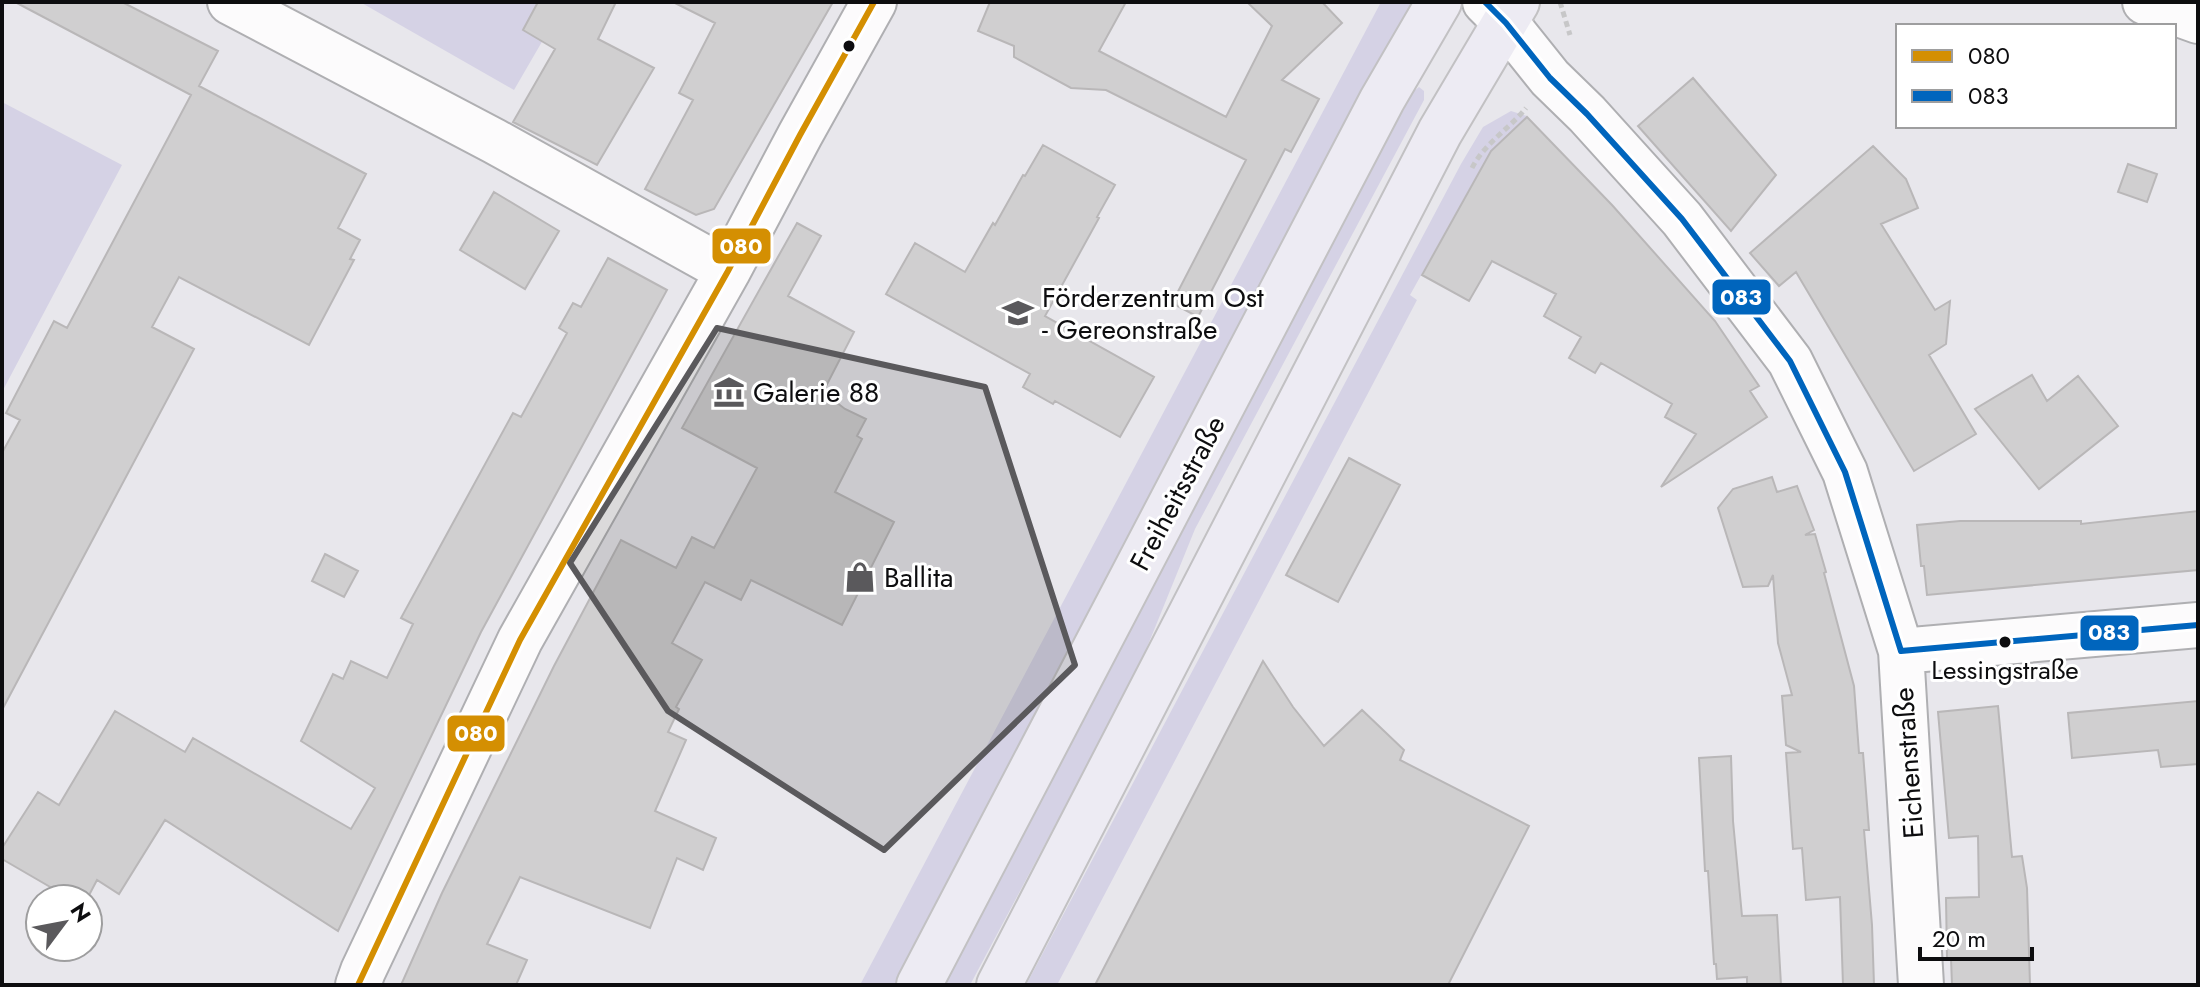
<svg xmlns="http://www.w3.org/2000/svg" width="2200" height="987" font-family="Jost,sans-serif">
	<style>
		.green { fill: #d5d2e5 }
		.building { fill: #d0cfd0; stroke: #b9b7b8; stroke-width: 2 }
		.lines { fill: none; stroke-linecap: round; stroke-linejoin: round }
		.minor-casing { stroke: #afafb2; stroke-width: 48 }
		.primary-casing { stroke: #c2c1c3; stroke-width: 48 }
		.path { stroke: #c7c7c8; stroke-width: 5; stroke-dasharray: 6 4; stroke-linecap: butt }
		.minor { stroke: #fcfbfc; stroke-width: 44 }
		.primary { stroke: #edebf3; stroke-width: 44 }
		.bus-1-casing { stroke: #fff; stroke-width: 12 }
		.bus-2-casing { stroke: #fff; stroke-width: 12 }
		.bus-1 { stroke: #d48f02; stroke-width: 6 }
		.bus-2 { stroke: #0065bd; stroke-width: 6 }
		.marked { fill: #5a595c; fill-opacity: 0.2; stroke: #5a595c; stroke-width: 6; stroke-linejoin: round }
		.bus-dot { fill: #0d0d0f; stroke: #fff; stroke-width: 3 }
		.labels { text-anchor: middle; stroke-width: 6; stroke-linejoin: round; paint-order: stroke }
		.bus-label { font-size: 26px; fill: #0d0d0f; stroke: #fff }
		.poi-label { font-size: 28px; fill: #0d0d0f; stroke: #fff; text-anchor: start }
		.street-label { font-size: 28px; fill: #0d0d0f; stroke: #fff }
		.line-badge { stroke: #fff; stroke-width: 3 }
		.badge-label { font-size: 22px; text-anchor: middle; font-weight: bold; fill: #fff }
	</style>
	<rect width="100%" height="100%" fill="#e8e7ec"/>
	<path class="green" d="M360 2H565L514 90Z
		M1381 2H1414L896 985H860Z
		M1419 87 1424 91V100L1195 529 1139 667 970 985H939L1413 92Z
		M2 102 122 165 2 392Z
		M1511 111 1527 116 1490 152 1410 295 1417 300 1057 985H1026L1461 164 1483 127Z"/>
	<path class="building" d="M15 2H122L218 51 199 86 366 174 338 228 360 240 350 259 354 260 309 345 179 277 152 327 194 349 2 710V453L20 420 6 413 54 321 67 328 191 95Z
		M538 2H616L598 39 654 68 597 165 513 122 555 49 523 30Z
		M673 2H833L714 209 696 215 645 189 693 100 679 93 715 23Z
		M990 2H1126L1099 51 1226 117 1272 26 1247 2H1322L1342 23 1282 80 1319 99 1291 152 1285 149 1198 317 1172 303 1246 160 1106 90 1071 88 1014 57V46L978 31Z
		M1693 78 1776 175 1731 231 1638 126Z
		M1527 117 1612 205 1715 321 1759 386 1750 391 1767 417 1661 487 1696 434 1665 417 1672 404 1601 363 1595 373 1569 358 1581 337 1544 316 1556 294 1492 261 1469 301 1422 275 1491 151Z
		M1043 145 1115 185 1097 217 1099 218 1045 316 1154 377 1120 437 1055 401 1053 404 1023 387 1030 374 886 294 915 243 965 272 993 223 995 225 1023 175 1025 176Z
		M1873 146 1906 179 1918 208 1881 224 1935 310 1950 301 1946 344 1929 355 1976 434 1914 471 1796 272 1779 286 1750 253Z
		M2128 164 2157 174 2147 202 2118 192Z
		M494 192 559 231 525 289 460 250Z
		M797 223 821 236 788 296 854 332 823 392 845 409 866 419 857 436 862 439 835 492 894 522 842 625 751 580 741 600 705 582 672 643 702 660 676 707 679 709 668 732 686 740 655 811 716 838 703 870 677 858 650 928 520 877 487 944 527 960 516 985H401L442 893 554 666 621 540 676 568 692 537 714 548 757 468 682 428Z
		M608 258 667 290 481 632 338 931 165 820 119 894 97 880 87 899H71L2 859V848L38 792 59 805 115 711 185 752 193 738 351 829 375 788 301 741 333 674 343 679 351 661 387 678 413 624 401 618 513 413 521 417 567 333 559 328 573 303 581 307Z
		M2032 375 2047 401 2078 376 2118 426 2039 489 1975 409Z
		M1349 458 1400 485 1338 602 1286 575Z
		M1772 477 1777 492 1797 486 1814 530 1805 535 1815 534 1826 572 1824 573 1854 686 1859 753H1863L1869 830H1864L1872 925 1874 985H1843L1840 897 1806 900 1802 848 1793 849 1786 753 1801 752 1786 745 1782 696 1792 695 1778 643 1773 575 1768 586 1743 587 1718 508 1733 489Z
		M2198 511V570L1927 595 1924 566H1921L1917 525 1960 521H2081V524Z
		M325 554 358 571 344 597 312 581Z
		M1263 661 1293 707 1324 746 1362 710 1404 750 1400 760 1529 826 1448 985H1095Z
		M2198 701V764L2161 767 2158 750 2072 758 2068 713Z
		M1998 706 2012 857 2022 856 2027 888 2030 985H1952L1951 958H1947L1946 898 1979 897 1978 836 1949 838 1938 712Z
		M1731 756 1733 821 1742 916 1777 915 1781 985H1747V977L1717 979 1716 964H1714L1708 871H1705L1699 758Z"/>
	<g class="lines">
		<defs>
			<path id="minor" d="M230 2 494 141 728 271
				M1485 2 1506 23 1550 78 1587 114 1682 219 1790 361 1845 472 1901 651 1921 985
				M2145 2 2198 21
				M1901 651 2198 625
				M358 985 363 971 520 640 728 271 800 135 874 2"/>
			<path id="primary" d="M919 985 1382 100 1439 2
				M999 985 1440 132 1517 2"/>
		</defs>
		<use href="#minor" class="minor-casing"/>
		<use href="#primary" class="primary-casing"/>
		<path class="path" d="M1560 2 1570 35
			M1472 168C1484 144 1509 129 1526 108"/>
		<use href="#minor" class="minor"/>
		<use href="#primary" class="primary"/>
		<defs>
			<path id="bus-1" d="M358 985 520 640 728 271 800 135 874 2"/>
			<path id="bus-2" d="M1485 2 1506 23 1550 78 1587 114 1682 219 1790 361 1845 472 1901 651
				M1901 651 2198 625"/>
		</defs>
		<use href="#bus-1" class="bus-1-casing"/>
		<use href="#bus-2" class="bus-2-casing"/>
		<use href="#bus-1" class="bus-1"/>
		<use href="#bus-2" class="bus-2"/>
	</g>
	<path class="marked" d="M717 328 985 387 1075 665 884 850 668 711 570 563Z"/>
	<defs>
		<symbol id="school-bare" viewBox="-9 -9 18 18"><path d="M0-5L7-2L0 1L-7-2ZM-4 1L0 2.5L4 1V4Q0 6-4 4Z" fill="#5a595c" stroke="#fff" stroke-width="2.5" paint-order="stroke"/></symbol>
		<symbol id="museum-bare" viewBox="-9 -9 18 18"><path d="M0-6L6-3V-2H-6V-3ZM-5-1h2V3h-2ZM-1-1h2V3h-2ZM3-1h2V3H3ZM-6 4H6V6H-6Z" fill="#5a595c" stroke="#fff" stroke-width="2.5" paint-order="stroke"/></symbol>
		<symbol id="shop-bare" viewBox="-9 -9 18 18"><path d="M-5-2.5h2.3a2.7 3.5 0 0 1 5.4 0H5L5.5 6h-11ZM-1.5-2.5h3a1.5 2.3 0 0 0-3 0Z" fill="#5a595c" stroke="#fff" stroke-width="2.5" paint-order="stroke"/></symbol>
	</defs>
	<g fill-rule="evenodd">
		<use href="#school-bare" x="996" y="291" width="44" height="44"/>
		<use href="#museum-bare" x="707" y="370" width="44" height="44"/>
		<use href="#shop-bare" x="838" y="555" width="44" height="44"/>
	</g>
	<g class="bus-dot">
		<circle cx="849" cy="46" r="7"/>
		<circle cx="2005" cy="642" r="7"/>
	</g>
	<g class="labels">
		<g class="bus-label">
			<text x="2005" y="679">Lessingstraße</text>
		</g>
		<g class="poi-label">
			<text x="1042" y="307">Förderzentrum Ost<tspan x="1042" dy="32">- Gereonstraße</tspan></text>
			<text x="753" y="402">Galerie 88</text>
			<text x="884" y="587">Ballita</text>
		</g>
		<g class="street-label">
			<text transform="translate(1177 493) rotate(-62)" y="10">Freiheitsstraße</text>
			<text transform="translate(1908 763) rotate(-94)" y="10">Eichenstraße</text>
		</g>
	</g>
	<g class="line-badge">
		<rect x="711" y="227" width="61" height="38" rx="8" fill="#d48f02"/>
		<rect x="1711" y="278" width="61" height="38" rx="8" fill="#0065bd"/>
		<rect x="2079" y="614" width="61" height="38" rx="8" fill="#0065bd"/>
		<rect x="446" y="714" width="60" height="39" rx="8" fill="#d48f02"/>
	</g>
	<g class="badge-label">
		<text x="741" y="254">080</text>
		<text x="1741" y="305">083</text>
		<text x="2109" y="640">083</text>
		<text x="476" y="741">080</text>
	</g>
	<rect width="2200" height="987" fill="none" stroke="#0d0d0f" stroke-width="8"/>
	<rect x="1896" y="24" width="280" height="104" fill="#ffffff" stroke="#9e9e9f" stroke-width="2"/>
	<rect x="1912" y="50" width="40" height="12" fill="#d48f02" stroke="#9e9e9f" stroke-width="2"/>
	<text x="1968" y="64" font-size="24" fill="#0d0d0f">080</text>
	<rect x="1912" y="90" width="40" height="12" fill="#0065bd" stroke="#9e9e9f" stroke-width="2"/>
	<text x="1968" y="104" font-size="24" fill="#0d0d0f">083</text>
	<g transform="translate(64 923) rotate(58)"><circle r="38" fill="#ffffff" stroke="#9e9e9f" stroke-width="2"/>
	<path d="M0-6L14 30L0 20L-14 30Z" fill="#5a595c"/>
	<text y="-12" font-size="22" font-weight="bold" text-anchor="middle" fill="#0d0d0f">N</text>
	</g>
	<path d="M1920 947v12h112v-12" fill="none" stroke="#0d0d0f" stroke-width="4"/>
	<text x="1932" y="947" font-size="24" fill="#0d0d0f" stroke="#ffffff" stroke-width="6" paint-order="stroke">20 m</text>
</svg>
